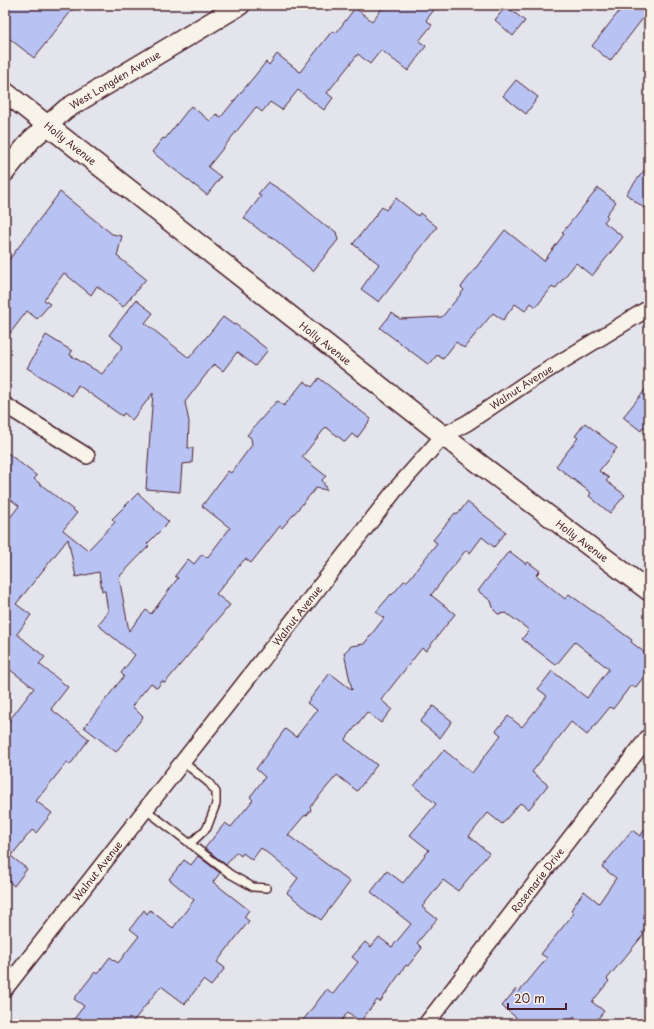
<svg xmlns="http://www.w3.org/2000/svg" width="654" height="1029" font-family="'Playpen Sans',sans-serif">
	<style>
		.building { fill: #b8c3f4; stroke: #4a1f2b }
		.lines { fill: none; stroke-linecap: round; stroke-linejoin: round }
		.service-casing { stroke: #4a1f2b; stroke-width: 10 }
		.minor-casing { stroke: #4a1f2b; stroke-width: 18 }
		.tertiary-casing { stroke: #4a1f2b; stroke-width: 22 }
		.service { stroke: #f7f3e8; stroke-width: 7 }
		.minor { stroke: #f7f3e8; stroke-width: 15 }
		.tertiary { stroke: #f7f3e8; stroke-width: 19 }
		.labels { text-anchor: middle; stroke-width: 3.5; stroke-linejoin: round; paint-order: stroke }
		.street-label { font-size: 10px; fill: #4a1f2b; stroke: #f7f3e8 }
	</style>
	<rect width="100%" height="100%" fill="#e4e5ec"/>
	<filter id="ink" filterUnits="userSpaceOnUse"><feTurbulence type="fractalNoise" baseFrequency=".025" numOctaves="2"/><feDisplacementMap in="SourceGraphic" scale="8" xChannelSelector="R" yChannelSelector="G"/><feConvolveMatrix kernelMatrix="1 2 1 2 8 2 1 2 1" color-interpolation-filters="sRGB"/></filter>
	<g filter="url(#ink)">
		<path class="building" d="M5 5H76L34 58 5 35Z
			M385 5H438L426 20 432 25 419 41 426 46 408 71 381 50 370 64 358 54 327 93 333 98 324 110 298 90 282 110 270 102 262 112 256 107 208 167 221 177 207 195 152 152 163 138 165 139 191 106 210 121 216 114 221 117 266 62 269 65 277 54 300 72 332 31 336 33 355 8 372 21Z
			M624 5H638L647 13 610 61 592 46Z
			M506 6 525 21 513 36 495 20Z
			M516 80 538 97 526 114 503 96Z
			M649 164V212L626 194Z
			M268 182 290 196 328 228H331L336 232 338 240 313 271 272 237 262 232 244 218 261 196 258 194Z
			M598 188 616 202 606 215 608 217 604 222 623 237 592 276 576 263 555 289 552 287 536 307 531 303 525 311 515 304 503 320 493 313 464 348 456 342 443 359 437 355 429 365 380 328 392 313 400 319 442 317 464 290 461 287 505 230 544 261 564 234 562 233Z
			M60 192 112 234 122 236 117 256 146 279 123 307 97 286 91 295 64 273 44 300 50 304 37 319 27 311 5 340V265Z
			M396 198 418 216 420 213 437 227 379 302 361 289 379 264 353 244 382 207 386 210Z
			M136 300 153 313 145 323 189 358 223 317 234 325 235 324 268 350 255 366 237 352 223 371 214 364 185 402 189 422 188 448H193L192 463 182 464 180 492 146 489 153 393 132 420 124 413 122 416 78 385 72 396 27 368 46 335 72 351 70 355 102 374 123 346 109 335Z
			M319 378 371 419 357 438 352 434 345 442 326 427 302 457 326 476 322 480 327 490 316 488 282 528 280 526 251 563 246 559 244 560 216 594 230 605 165 683 162 681 157 688 151 683 132 706 143 717 116 752 84 727 124 676 121 673 135 655 98 625 108 612 105 591H102L99 572 76 577 68 539 16 604 31 615 17 634 45 657 39 664 68 687 51 709 89 739 70 765 67 762 36 801 52 813 36 833 32 830 11 856 27 869 14 886 5 878V726L34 688 5 666V524L19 506 5 495V451L37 476 34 479 77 513 63 530 88 550 115 522 112 519 138 493 169 522 147 544 149 546 119 577 129 631 146 610 151 614 178 578 175 576 188 559 194 564 202 554 207 558 230 528 202 506 228 471 231 473 252 445 251 438 247 435 276 402 278 401 284 406 304 381 312 387Z
			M649 385V431L643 427 641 431 623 417Z
			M585 423 617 448 599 471 609 478 606 481 625 495 610 513 589 496 591 493 556 466 578 438 575 436Z
			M467 502 506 532 494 547 482 537 470 553 466 550 431 595 455 614 426 651 422 648 381 700 392 709 381 723 367 712 345 740 377 765 357 791 337 775 310 807 311 810 307 815 304 816 288 835 350 882 321 920 287 893 298 878 261 848 252 860 243 853 241 856 236 852 226 865 205 848 225 823 231 827 253 800 250 797 265 777 256 769 285 729 296 737 317 710 307 703 330 673 352 690 344 653 351 646 364 644 384 618 376 612 391 594 392 595 404 581H407L410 578 437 543 433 540 455 513 458 514Z
			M509 551 526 564 528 562 540 571 536 575 565 599 569 594 632 640 631 642 649 656V670L635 688 631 685 613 709 610 707 587 735 571 722 532 772 548 785 529 809 520 803 502 824 488 813 469 836 489 853 458 891 443 880 422 907 437 919 417 943 422 948 408 966 406 965 380 1002 377 1000 360 1022 348 1012 339 1024H300L327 989 333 994 358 962 352 957 365 942 371 947 379 937 392 947 411 924 371 892 387 871 403 883 429 850 410 835 436 804 414 786 444 750 472 773 501 735 496 731 508 716 522 727 547 696 538 689 552 671 587 698 609 669 575 642 556 665 522 639 529 630 506 613 498 614 494 610 491 601 478 591Z
			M433 706 452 721 440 738 420 722Z
			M649 824V924L642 933 644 934 607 979 609 981 592 1002 604 1011 594 1024H583L574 1016 568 1024H524L502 1006 516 989 519 992 547 958 541 954 574 913 571 910 584 891 599 903 616 878 602 867 632 830 640 836Z
			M198 856 220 873 213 882 249 910 244 917 249 921 217 962 225 968 211 986 203 980 185 1004 161 986 131 1024H70L84 1006 74 999 95 972 97 974 110 957 118 963 139 936 130 929 144 910 147 914 150 910 173 928 194 900 169 879 184 860 191 865Z"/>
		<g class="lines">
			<defs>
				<path id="service" d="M183 762 209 783 216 792V804L207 828 190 844
					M146 810 230 874 253 887 267 888"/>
				<g id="minor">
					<path d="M5 405 87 456"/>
					<path id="s1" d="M5 989 396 489 444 435 467 423 528 382 649 308"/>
					<path id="s2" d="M426 1024 649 736"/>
				</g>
				<g id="tertiary">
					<path id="s3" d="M5 92 468 455 649 591"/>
					<path id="s4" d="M5 172 31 140 66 109 240 5"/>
				</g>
			</defs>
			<use href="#service" class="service-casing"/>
			<use href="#minor" class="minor-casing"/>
			<use href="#tertiary" class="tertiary-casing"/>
			<use href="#service" class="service"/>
			<use href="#minor" class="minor"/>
			<use href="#tertiary" class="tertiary"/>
		</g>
	</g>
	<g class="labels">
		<g class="street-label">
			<text dy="4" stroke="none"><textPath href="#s4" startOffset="145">West Longden Avenue</textPath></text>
			<text dy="4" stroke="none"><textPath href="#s3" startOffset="83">Holly Avenue</textPath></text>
			<text dy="4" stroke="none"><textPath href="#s3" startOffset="407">Holly Avenue</textPath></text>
			<text dy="4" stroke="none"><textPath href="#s1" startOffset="798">Walnut Avenue</textPath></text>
			<text dy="4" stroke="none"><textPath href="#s3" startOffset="731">Holly Avenue</textPath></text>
			<text dy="4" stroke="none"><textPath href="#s1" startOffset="474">Walnut Avenue</textPath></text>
			<text dy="4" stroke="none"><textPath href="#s1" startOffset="150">Walnut Avenue</textPath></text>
			<text dy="4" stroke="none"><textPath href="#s2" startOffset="182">Rosemarie Drive</textPath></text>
		</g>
	</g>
	<rect width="654" height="1029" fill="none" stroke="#f7f3e8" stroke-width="20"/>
	<rect x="10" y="10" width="634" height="1009" fill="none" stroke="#4a1f2b" stroke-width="1.5" filter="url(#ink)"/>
	<path d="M508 1003v6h58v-6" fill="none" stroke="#4a1f2b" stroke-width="2"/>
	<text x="514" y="1003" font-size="12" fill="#4a1f2b" stroke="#f7f3e8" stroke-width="3" paint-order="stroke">20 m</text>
</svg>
